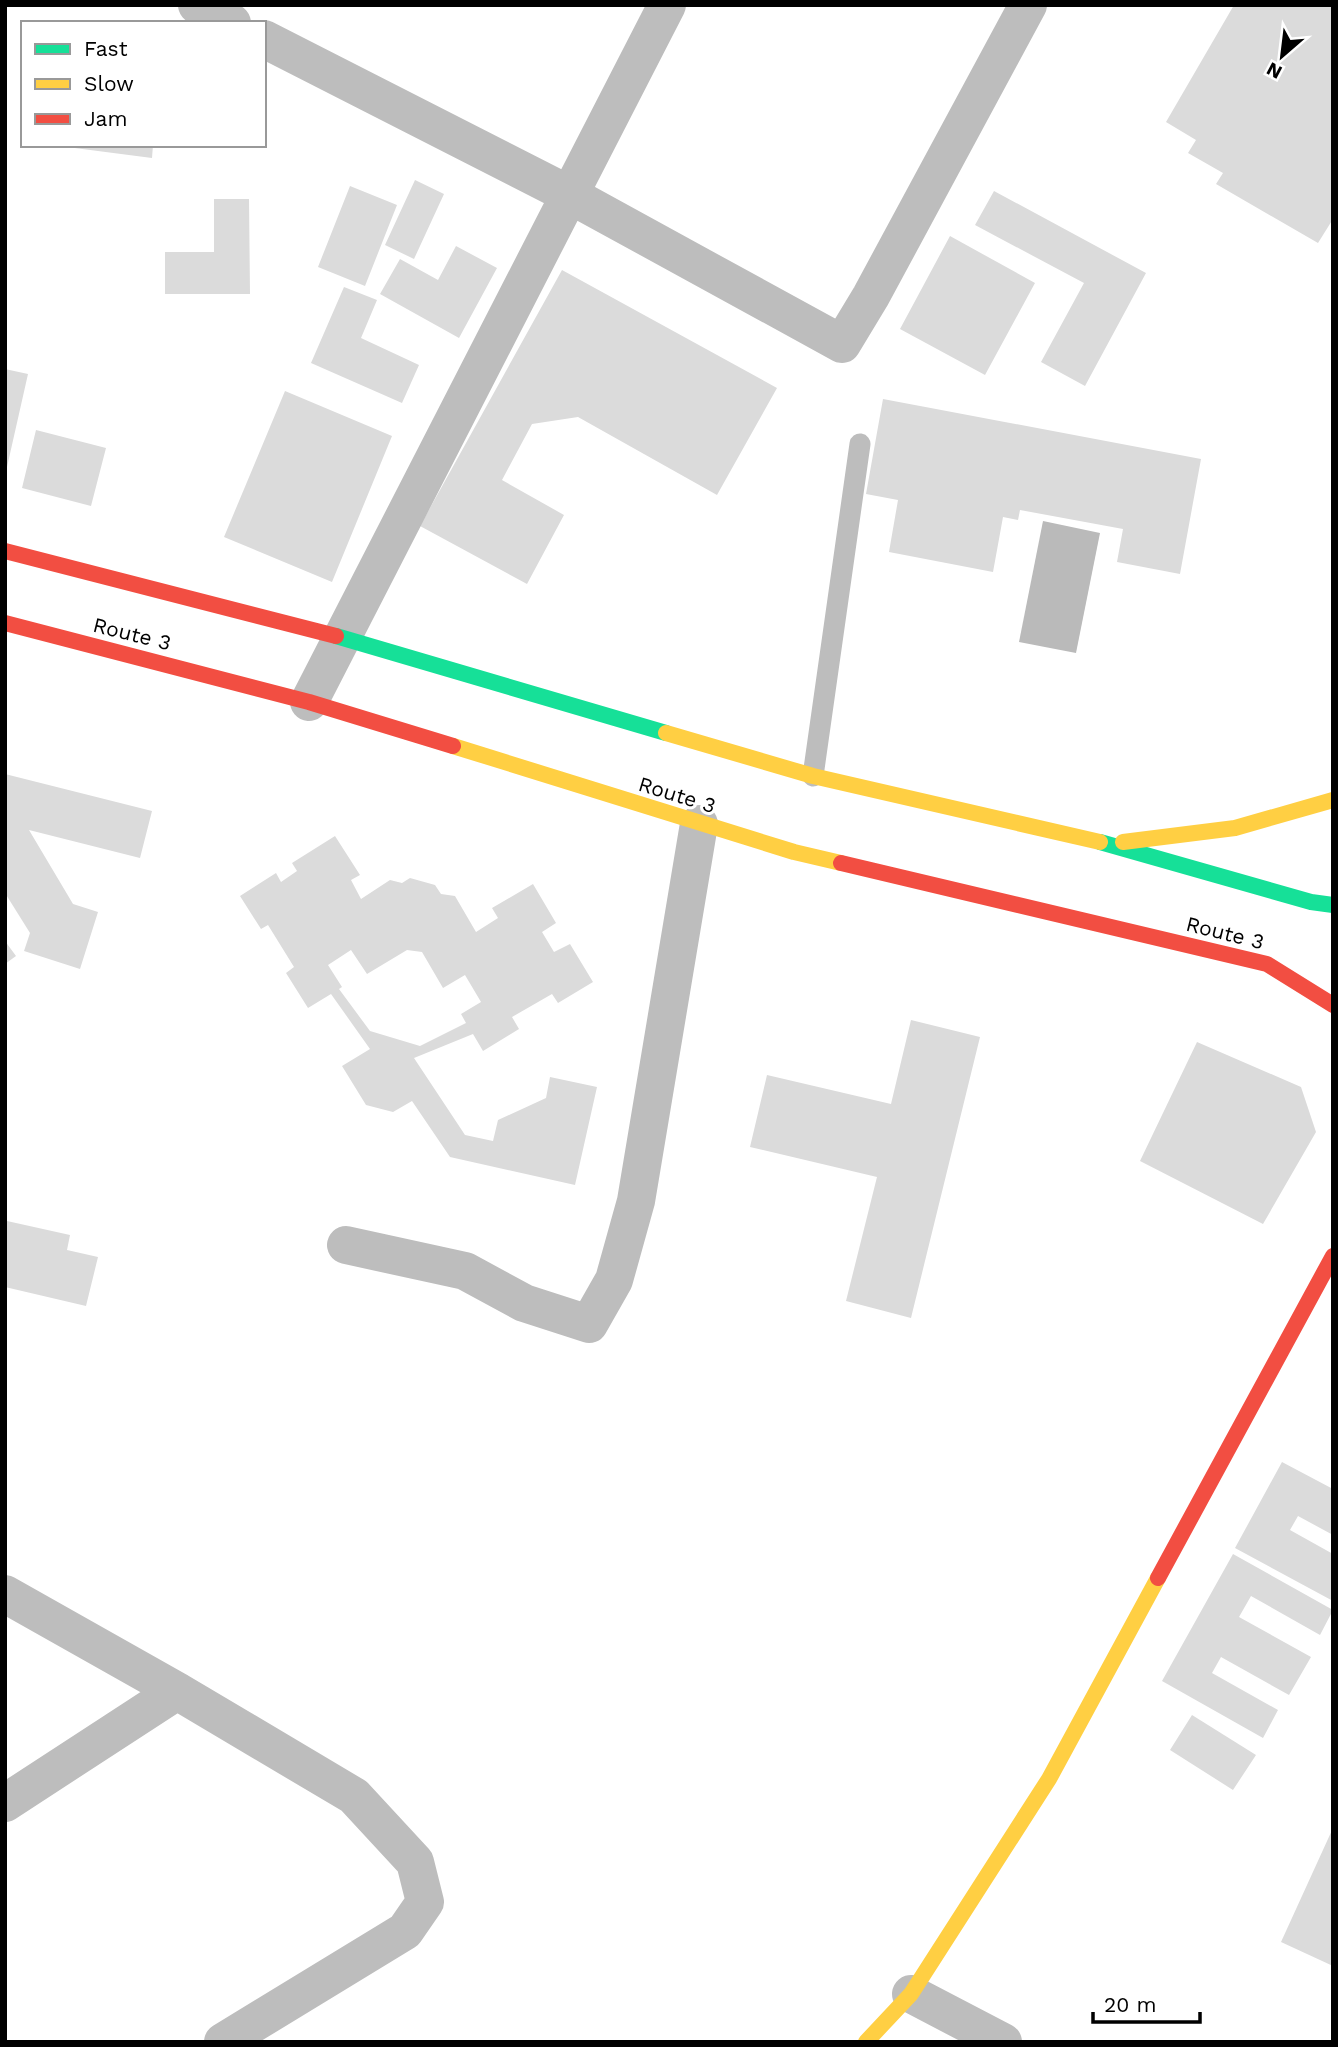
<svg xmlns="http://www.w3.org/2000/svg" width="1338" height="2047" font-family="'Work Sans',sans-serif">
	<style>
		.water { fill: #bababa }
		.building { fill: #dbdbdb; fill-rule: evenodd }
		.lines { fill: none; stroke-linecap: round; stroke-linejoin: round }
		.lane { stroke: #bdbdbd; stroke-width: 21 }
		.street { stroke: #bdbdbd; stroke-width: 38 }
		.fast { stroke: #16e098; stroke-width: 16 }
		.slow { stroke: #ffcf43; stroke-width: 16 }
		.jam { stroke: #f24e42; stroke-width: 16 }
		.labels { text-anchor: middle; stroke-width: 6; stroke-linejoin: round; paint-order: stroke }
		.street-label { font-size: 21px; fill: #000; stroke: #fff }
	</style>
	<rect width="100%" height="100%" fill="#fff"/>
	<path class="water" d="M1043 521 1100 533 1076 653 1019 642Z"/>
	<path class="building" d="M1234 5H1333V219L1318 243 1216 184 1223 173 1188 153 1196 140 1166 122Z
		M67 145H153L152 158 67 147Z
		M415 180 444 194 414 259 385 245Z
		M350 186 397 205 365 286 318 267Z
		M994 191 1146 273 1085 386 1041 362 1084 283 975 225Z
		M214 199H249L250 294H165V252H214Z
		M950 236 1035 283 985 375 900 329Z
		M456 246 497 268 459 338 380 294 400 259 438 280Z
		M562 270 777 388 717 495 578 417 532 424 502 480 564 515 527 584 420 526Z
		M344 287 377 300 361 338 419 365 402 403 311 363Z
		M5 369 28 374 7 467 5 466Z
		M285 391 392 436 332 582 224 537Z
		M883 399 1201 459 1180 574 1117 562 1123 529 1020 510 1018 520 1003 517 993 572 889 552 898 500 866 494Z
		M36 430 106 448 91 506 22 488Z
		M5 774 152 811 140 858 29 830 73 904 98 912 80 969 24 951 30 933 5 893Z
		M335 836 360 875 351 880 361 899 390 880 402 883 410 878 435 885 441 894 455 896 476 932 498 918 492 908 533 884 556 923 542 932 554 952 570 944 593 982 558 1003 552 994 512 1017 519 1029 483 1051 473 1034 414 1058 465 1135 493 1141 498 1120 546 1098 550 1077 597 1087 575 1185 450 1157 412 1101 393 1112 366 1105 342 1066 370 1049 331 994 308 1008 286 973 294 967 268 925 261 929 240 896 276 873 281 882 297 871 292 863ZM351 950 367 974 407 950 422 952 443 988 465 975 481 1002 461 1014 466 1023 420 1046 370 1031 339 989 342 987 328 965Z
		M5 941 16 956 5 964Z
		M911 1020 980 1037 911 1318 846 1301 877 1177 750 1147 767 1075 891 1104Z
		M1197 1042 1301 1087 1316 1132 1263 1224 1140 1161Z
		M7 1221 70 1235 67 1250 98 1257 86 1306 5 1287V1231Z
		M1282 1462 1333 1489V1535L1298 1516 1290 1530 1333 1554V1601L1235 1548Z
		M1233 1554 1333 1610 1320 1635 1251 1596 1239 1617 1311 1657 1289 1695 1221 1657 1212 1673 1278 1710 1263 1738 1162 1681Z
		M1192 1715 1256 1755 1233 1790 1170 1750Z
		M1333 1828V1966L1281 1942Z"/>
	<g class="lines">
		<path class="lane" d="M813 776 860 444"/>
		<path class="street" d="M197 5 232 23
			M264 39 570 195 842 344 871 296 1028 5
			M309 702 667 5
			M346 1245 465 1271 524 1303 589 1324 614 1280 636 1201 699 824
			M5 1594 177 1691 354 1796 415 1862 425 1902 405 1931 223 2042
			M5 1803 177 1691
			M911 1994 1003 2042"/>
		<path class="fast" d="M336 636 666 733
			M1100 842 1311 902 1333 905"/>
		<path class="slow" d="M666 733 813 776 1100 842
			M453 746 794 852 841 863
			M1123 842 1235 828 1333 800
			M866 2042 911 1994 1049 1779 1158 1578"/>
		<path class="jam" d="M5 551 336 636
			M5 623 309 702 453 746
			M841 863 1267 964 1333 1005
			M1158 1578 1333 1256"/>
	</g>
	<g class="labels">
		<g class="street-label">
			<text transform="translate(132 634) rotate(14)" y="7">Route 3</text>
			<text transform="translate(677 795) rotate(17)" y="7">Route 3</text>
			<text transform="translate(1225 933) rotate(14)" y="7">Route 3</text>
		</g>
	</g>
	<rect width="1338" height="2047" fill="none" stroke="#000000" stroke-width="14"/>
	<rect x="21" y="21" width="245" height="126" fill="#ffffff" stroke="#999999" stroke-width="2"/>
	<rect x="35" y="44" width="35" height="10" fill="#16e098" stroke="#999999" stroke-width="2"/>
	<text x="84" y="56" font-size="21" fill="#000000">Fast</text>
	<rect x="35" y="79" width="35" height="10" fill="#ffcf43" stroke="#999999" stroke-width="2"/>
	<text x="84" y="91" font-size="21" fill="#000000">Slow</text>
	<rect x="35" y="114" width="35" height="10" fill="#f24e42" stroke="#999999" stroke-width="2"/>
	<text x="84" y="126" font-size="21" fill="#000000">Jam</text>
	<g transform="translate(1282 56) rotate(208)" stroke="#ffffff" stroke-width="5" paint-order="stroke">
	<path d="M0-5L12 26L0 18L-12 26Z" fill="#000000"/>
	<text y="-10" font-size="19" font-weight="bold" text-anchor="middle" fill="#000000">N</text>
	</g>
	<path d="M1093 2012v10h107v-10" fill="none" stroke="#000000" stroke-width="3.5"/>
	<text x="1104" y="2012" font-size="21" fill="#000000" stroke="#ffffff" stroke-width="5" paint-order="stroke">20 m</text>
</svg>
